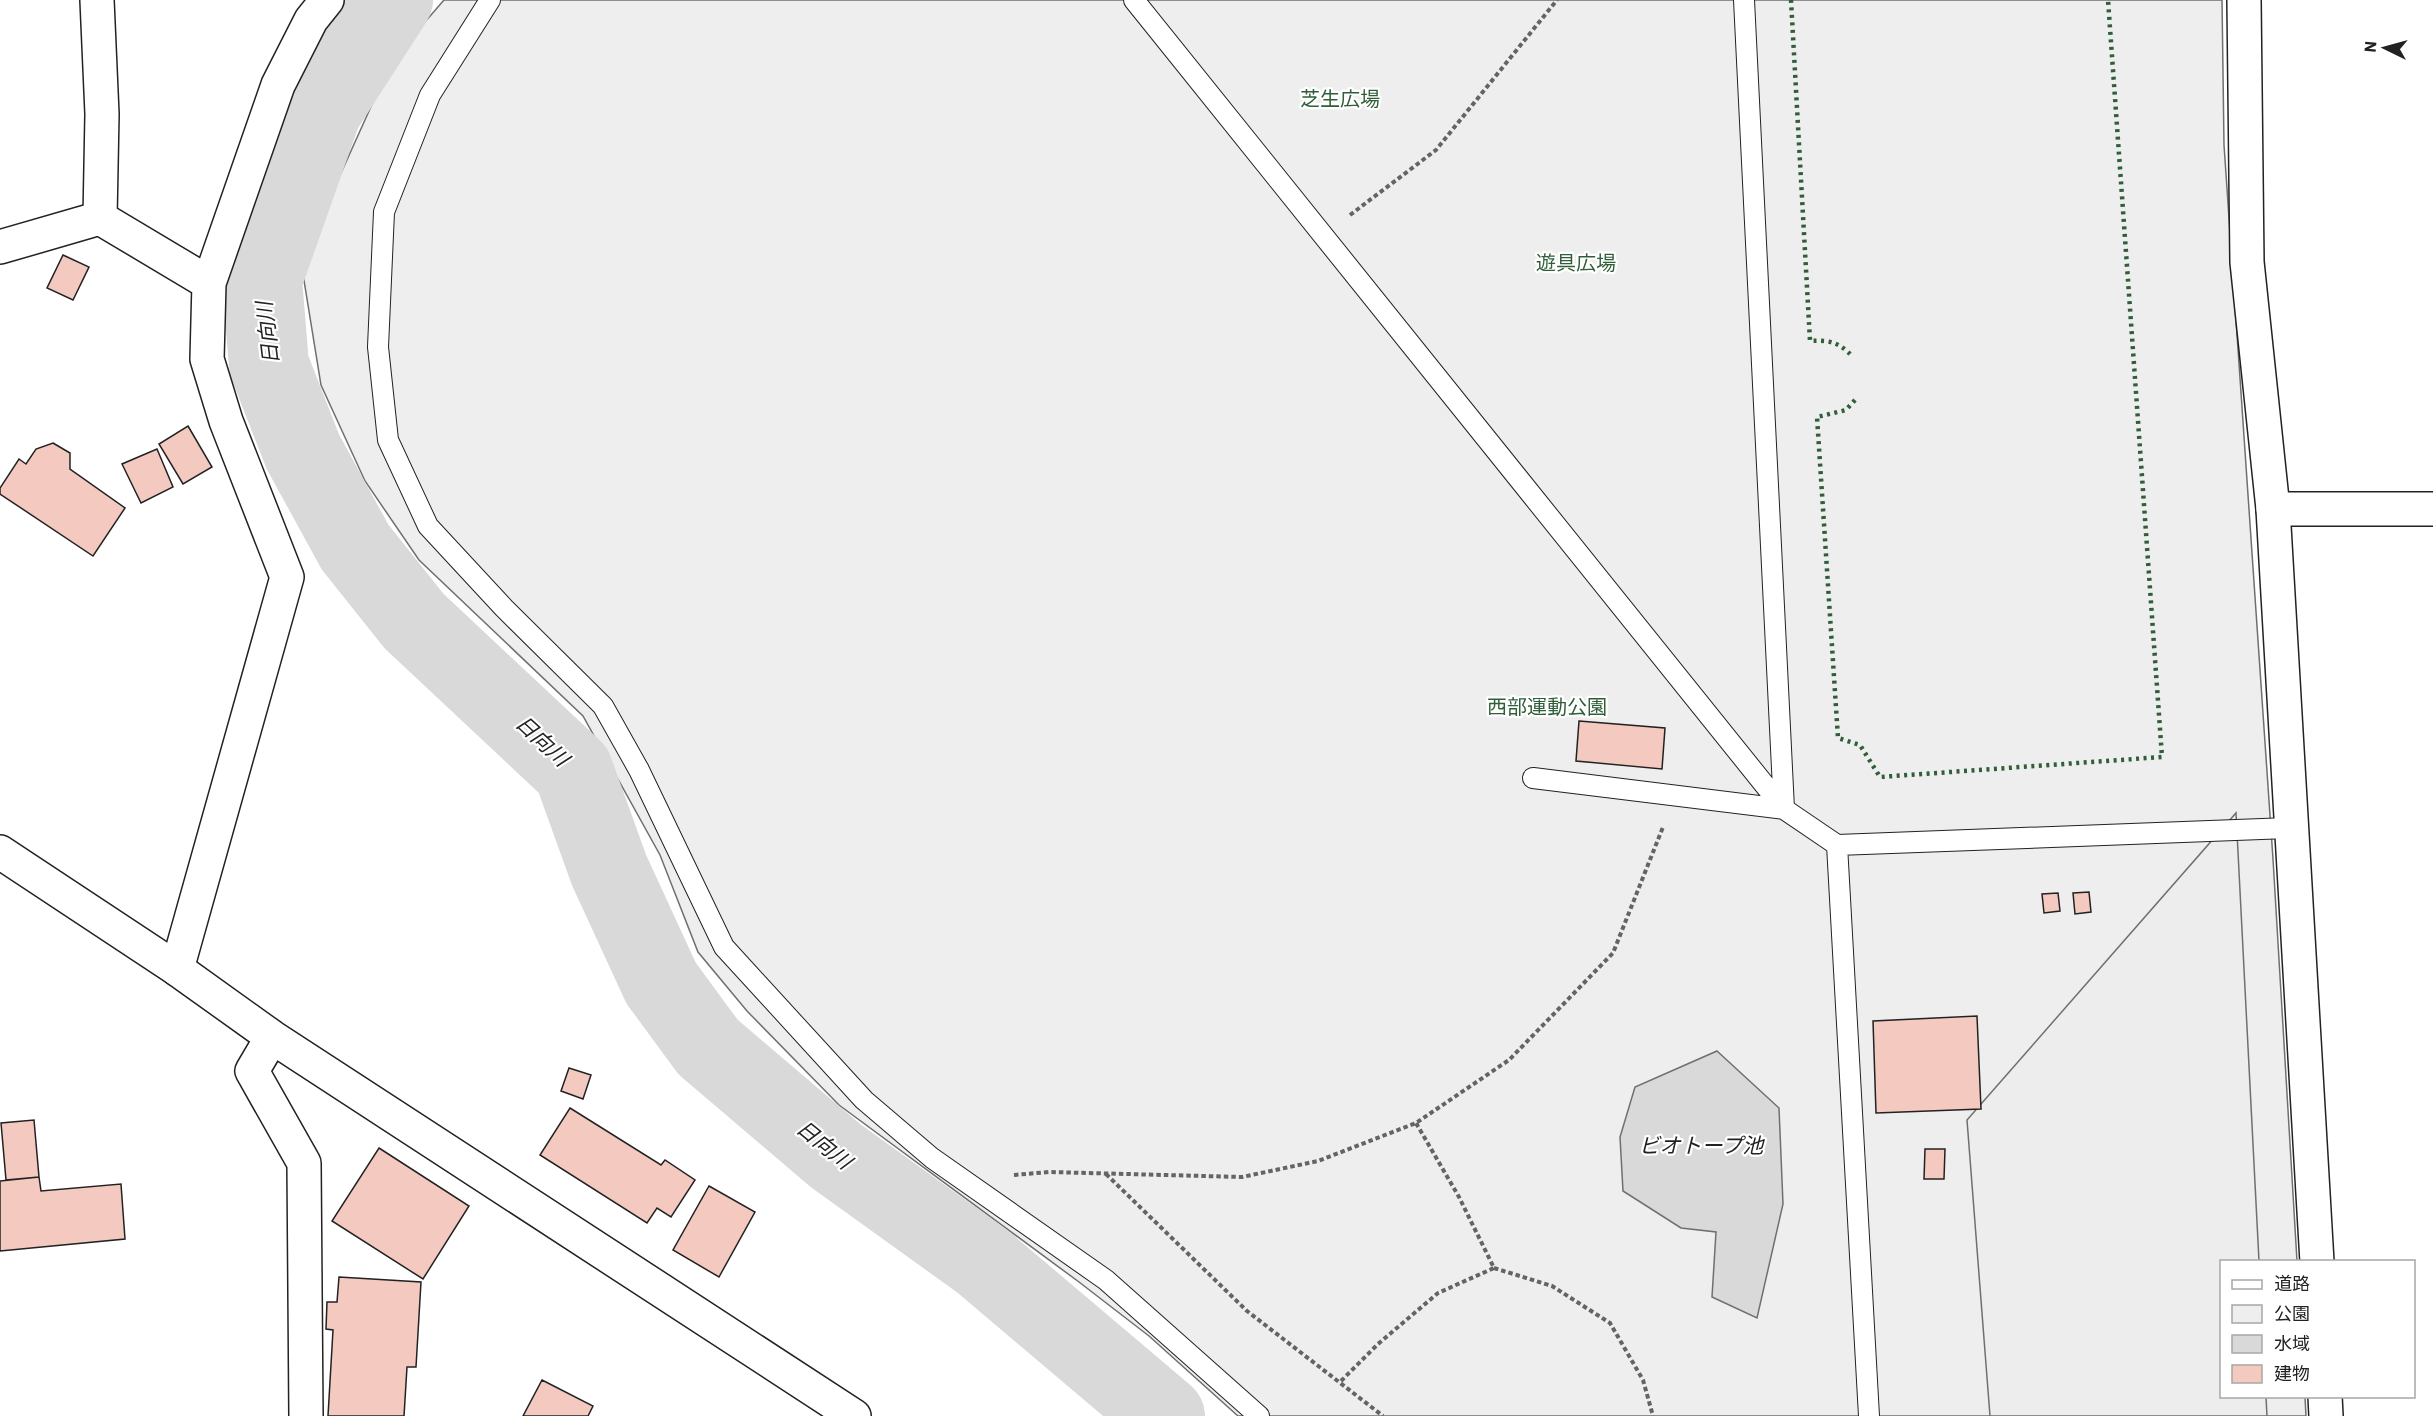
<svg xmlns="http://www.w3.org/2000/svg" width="2433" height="1416" font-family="'IBM Plex Sans','Noto Sans JP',sans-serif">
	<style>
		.green { fill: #eee; stroke: #6f6f6f; stroke-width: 1.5 }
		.parking { fill: #ededed; stroke: #6f6f6f; stroke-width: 1.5 }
		.water { fill: #d9d9d9; stroke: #6f6f6f; stroke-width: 1.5 }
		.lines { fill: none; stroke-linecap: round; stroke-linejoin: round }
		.river { stroke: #d9d9d9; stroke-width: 80 }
		.building { fill: #f3c9c0; stroke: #222; stroke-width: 1.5 }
		.lane-casing { stroke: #222; stroke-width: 22 }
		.street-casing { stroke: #222; stroke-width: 36 }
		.secondary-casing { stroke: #222; stroke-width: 36 }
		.path { stroke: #646464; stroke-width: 4; stroke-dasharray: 4.5 3; stroke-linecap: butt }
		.lane { stroke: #fff; stroke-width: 20 }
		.street { stroke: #fff; stroke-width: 33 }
		.secondary { stroke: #fff; stroke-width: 33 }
		.hedge { stroke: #2f5e38; stroke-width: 4.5; stroke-dasharray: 3 4.5; stroke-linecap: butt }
		.labels { text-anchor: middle; stroke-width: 4.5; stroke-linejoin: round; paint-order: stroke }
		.park-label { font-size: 20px; fill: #2f5e38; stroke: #fff }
		.water-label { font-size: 21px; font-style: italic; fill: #222; stroke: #fff }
	</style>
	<rect width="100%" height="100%" fill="#fff"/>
	<path class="green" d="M444 0H2222L2224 145 2273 859 2297 1261 2222 1262V1396L2305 1397 2306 1416H1238L1149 1336 1079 1282 839 1105 747 1011 698 952 660 855 583 716 419 560 365 481 321 385 302 268 337 182 392 60Z"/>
	<path class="parking" d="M2236 813 2259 1261 2222 1262V1396L2266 1397 2267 1416H1990L1967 1120Z"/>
	<path class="water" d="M1717 1051 1779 1108 1783 1204 1757 1318 1712 1297 1716 1232 1681 1228 1623 1191 1620 1137 1635 1087Z"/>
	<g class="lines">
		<path class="river" d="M393 0 322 110 262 280 269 365 303 452 355 547 414 621 573 770 609 870 661 983 708 1047 836 1156 982 1261 1165 1416"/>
	</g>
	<path class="building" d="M63 255 89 267 73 300 47 288Z
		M188 426 212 467 183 484 159 444Z
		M53 443 70 453V469L125 508 93 556 0 494V488L19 459 26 464 36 449Z
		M157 449 173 487 141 503 122 464Z
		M1579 721 1665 728 1662 769 1576 761Z
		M2089 892 2091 912 2075 914 2073 893Z
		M2058 893 2060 911 2044 913 2042 894Z
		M1977 1016 1981 1109 1876 1113 1873 1021Z
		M569 1068 591 1075 583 1099 561 1091Z
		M570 1108 661 1165 665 1160 695 1180 671 1217 657 1208 647 1223 540 1155Z
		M34 1120 39 1177 6 1180 1 1123Z
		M379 1148 469 1206 423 1279 332 1221Z
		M1925 1149H1945L1944 1179H1924Z
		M39 1177 41 1191 121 1184 125 1239 0 1251V1181Z
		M709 1186 755 1212 719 1277 673 1250Z
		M339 1277 421 1282 416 1367H407L404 1416H328L333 1330 326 1329 327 1302H337Z
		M542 1380 593 1406 588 1416H523Z"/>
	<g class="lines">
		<defs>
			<path id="lane" d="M490 0 430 95 384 212 378 347 388 440 428 526 504 608 603 706 639 770 724 947 864 1100 932 1158 1106 1280 1259 1416
				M1134 0 1784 809 1837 845 2291 828
				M1744 0 1784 809
				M1533 778 1784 809
				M1837 845 1869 1416"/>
			<path id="street" d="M97 0 102 114 100 218
				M2244 0 2247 262 2273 509 2317 1262
				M0 247 100 218 209 283
				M177 969 287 577 226 421 207 359 209 283 278 85 311 20 327 0
				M2325 1396 2326 1416"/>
			<path id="secondary" d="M2273 509H2433
				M0 852 177 969 272 1037 854 1416
				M272 1037 252 1071 304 1163 306 1416"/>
		</defs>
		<use href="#lane" class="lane-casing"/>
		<use href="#street" class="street-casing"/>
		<use href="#secondary" class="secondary-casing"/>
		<path class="path" d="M1350 215 1436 150 1557 0
			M1106 1174 1247 1311 1383 1416
			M1014 1175 1049 1172 1242 1177 1318 1161 1416 1123 1509 1060 1613 953 1663 827
			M1494 1268 1552 1286 1610 1323 1643 1380 1653 1416
			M1341 1381 1378 1344 1438 1293 1494 1268 1459 1197 1416 1123"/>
		<use href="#lane" class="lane"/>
		<use href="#street" class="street"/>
		<use href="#secondary" class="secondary"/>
		<path class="hedge" d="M1791 0 1810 341C1830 340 1839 342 1853 357
			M1855 400 1846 410 1817 417 1838 738 1860 745 1880 777 2162 757 2108 0"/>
	</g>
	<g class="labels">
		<g class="park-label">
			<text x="1340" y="106">芝生広場</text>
			<text x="1576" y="270">遊具広場</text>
			<text x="1547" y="714">西部運動公園</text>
		</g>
		<g class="water-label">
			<text transform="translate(268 333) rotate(-97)" y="7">日向川</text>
			<text transform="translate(542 741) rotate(43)" y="7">日向川</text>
			<text transform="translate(824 1145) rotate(39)" y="7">日向川</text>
			<text x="1701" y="1153">ビオトープ池</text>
		</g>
	</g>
	<rect x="2220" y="1260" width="195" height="138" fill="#ffffff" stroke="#a7a7a7" stroke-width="1.5"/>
	<rect x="2232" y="1280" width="30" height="9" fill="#ffffff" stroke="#a7a7a7" stroke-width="1.5"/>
	<text x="2274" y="1290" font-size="18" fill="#222222">道路</text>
	<rect x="2232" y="1305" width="30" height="18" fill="#eeeeee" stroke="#a7a7a7" stroke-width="1.5"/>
	<text x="2274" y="1320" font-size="18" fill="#222222">公園</text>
	<rect x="2232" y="1335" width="30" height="18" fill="#d9d9d9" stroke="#a7a7a7" stroke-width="1.5"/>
	<text x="2274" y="1350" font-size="18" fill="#222222">水域</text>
	<rect x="2232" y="1365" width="30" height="18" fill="#f3c9c0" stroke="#a7a7a7" stroke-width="1.5"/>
	<text x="2274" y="1380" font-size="18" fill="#222222">建物</text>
	<g transform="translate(2385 48) rotate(275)" stroke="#ffffff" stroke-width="4.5" paint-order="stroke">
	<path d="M0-4.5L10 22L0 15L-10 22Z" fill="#222222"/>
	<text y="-9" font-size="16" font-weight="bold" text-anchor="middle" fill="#222222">N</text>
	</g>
</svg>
